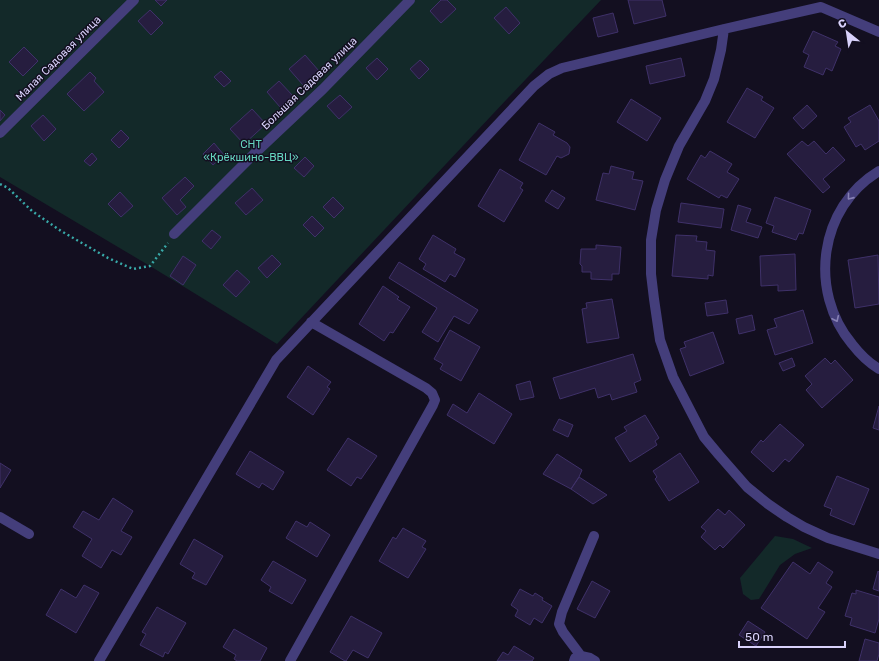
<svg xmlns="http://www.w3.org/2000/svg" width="879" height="661" font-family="Rubik,sans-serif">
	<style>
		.green { fill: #132929 }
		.building { fill: #261d3f; stroke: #3f3169 }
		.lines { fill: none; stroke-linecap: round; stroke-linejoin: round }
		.path { stroke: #38a9a8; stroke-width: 2.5; stroke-dasharray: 2 3; stroke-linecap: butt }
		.minor { stroke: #443e7b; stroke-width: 10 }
		.oneway { stroke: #8781b5 }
		.labels { text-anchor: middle; stroke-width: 3; stroke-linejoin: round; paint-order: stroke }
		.street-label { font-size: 11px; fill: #d9d2fb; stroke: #130f20 }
		.park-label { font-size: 11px; fill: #65d4bf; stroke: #130f20 }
	</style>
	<rect width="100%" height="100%" fill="#130f20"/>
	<path class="green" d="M0 0H601L507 99 277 344 150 266 0 177Z
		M775 536 793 539 812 548 795 554 780 565 759 599 751 600 743 594 740 578Z"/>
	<path class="building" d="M155 0H167L161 6Z
		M441 0H447L456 9 441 23 430 11Z
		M628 0H662L666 16 634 24Z
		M506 7 520 23 509 34 494 18Z
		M150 10 163 23 151 35 138 21Z
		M613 13 618 32 598 37 593 18Z
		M813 31 838 42 835 46 841 49 832 71 826 68 823 75 804 67 809 55 803 52Z
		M24 47 38 61 23 76 9 62Z
		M305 55 319 71 303 85 289 69Z
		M377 58 388 69 377 80 366 68Z
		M681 58 685 76 650 84 646 66Z
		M420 60 429 69 419 79 410 69Z
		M221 71 231 81 224 87 214 77Z
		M90 72 96 78 94 81 104 92 84 111 67 94Z
		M279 81 293 96 280 107 267 92Z
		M747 88 763 97 761 100 774 108 755 138 727 122Z
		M340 95 352 107 339 119 327 106Z
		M631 99 661 118 647 141 617 122Z
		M807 105 817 116 803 129 793 118Z
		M870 105 879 121V141L865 150 861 144 856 147 844 127 851 122 848 118Z
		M252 109 266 124 244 144 230 129Z
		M0 110 5 115 0 121Z
		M43 115 56 129 44 141 31 126Z
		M539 123 555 132 553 135 567 143 570 147 569 154 561 158 557 156 546 175 519 160Z
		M121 130 129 138 119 148 111 140Z
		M802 141 808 146 814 141 826 154 833 147 845 160 823 179 830 187 823 193 787 154Z
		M214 143 224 155 213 165 203 154Z
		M710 151 732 164 727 172 739 179 727 198 721 195 719 198 687 179 701 155 705 158Z
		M92 153 97 159 90 166 84 161Z
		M305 157 314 166 304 177 294 168Z
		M611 166 634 172 632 179 643 181 635 210 596 200 603 173 609 174Z
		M500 169 523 183 520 188 523 190 504 222 478 206Z
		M185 177 194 186 180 200 186 207 177 215 162 198Z
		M252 188 263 200 246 215 235 203Z
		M552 190 565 198 558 209 545 201Z
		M120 192 133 206 121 217 108 204Z
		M333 197 344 208 334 218 323 207Z
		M775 197 811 210 803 234 799 233 796 240 772 232 774 226 766 223Z
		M681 203 724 209 721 228 678 222Z
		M738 205 751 209 746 222 762 227 758 238 731 230Z
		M312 216 324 228 315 237 303 225Z
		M212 230 221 237 211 249 202 241Z
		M433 235 456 249 454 253 465 259 455 277 450 274 445 282 423 269 426 264 419 259Z
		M676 235 697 236 696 241 707 242 706 250 715 251 713 276 708 275V279L672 276Z
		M596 245 621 247 619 274H612V280L591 279V272H582V266L580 264 581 249H596Z
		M795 254 796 290 778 291V285L761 286 760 256Z
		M272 255 281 264 267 278 258 268Z
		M878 255 879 304 855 308 848 260Z
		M183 256 196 265 183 285 170 276Z
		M399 262 478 310 469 324 454 316 438 342 422 332 437 308 389 278Z
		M237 270 250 282 236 297 223 285Z
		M383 286 399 297 397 299 410 307 393 333 390 332 384 341 359 324Z
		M612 299 619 338 587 343 582 309 587 308 586 303Z
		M726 300 728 313 707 316 705 303Z
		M803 310 813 343 775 355 767 330 777 327 774 319Z
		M752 315 755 330 739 334 736 319Z
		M450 330 480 347 461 381 440 369 443 364 434 359Z
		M713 332 724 363 690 376 680 349 686 347 684 342Z
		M633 354 641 380 634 383 637 392 612 400 610 394 598 398 595 388 560 399 553 378Z
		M792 358 795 366 783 371 779 363Z
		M825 358 831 364 835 360 853 380 822 408 806 390 812 384 805 376Z
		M308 366 331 382 327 387 330 389 313 415 287 397Z
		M530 381 534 397 520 400 516 385Z
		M479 393 512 414 494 444 447 415 453 404 467 413Z
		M879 406V430L873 428Z
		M645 415 659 438 655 441 657 445 630 462 615 438 627 431 624 427Z
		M559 419 573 425 568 437 553 430Z
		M780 424 804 445 789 462 785 459 773 472 751 452 761 440 763 442Z
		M348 438 377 456 361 479 357 477 351 486 327 470Z
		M250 451 284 472 273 490 262 483 259 488 236 474Z
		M680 453 699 482 669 501 655 479 657 477 653 471Z
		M557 454 582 470 579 477 571 489 543 474Z
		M0 463 11 470 0 488Z
		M837 476 869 489 854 525 830 515 832 509 824 506Z
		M579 477 607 495 593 504 571 489Z
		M113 498 133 511 121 531 132 537 121 555 112 550 101 568 82 556 92 539 73 527 83 511 99 520Z
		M718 509 725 515 729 510 745 525 723 548 720 545 715 550 701 537 706 531 701 527Z
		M296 521 307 527 310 522 330 535 317 557 286 538Z
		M403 528 426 541 422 547 426 549 408 578 379 561 393 537 396 539Z
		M194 539 223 556 206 585 192 578 195 573 180 564Z
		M273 561 306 580 292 604 269 591 271 587 261 580Z
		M793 562 810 574 818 562 833 572 826 583 832 587 818 608 825 612 807 639 761 608Z
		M878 571 879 572V591L873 589Z
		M592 581 610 591 595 618 577 609Z
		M84 585 99 593 76 633 46 615 61 589 76 598Z
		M520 589 533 596 535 593 543 598 542 600 552 606 542 623 534 618 530 625 515 616 518 610 511 605Z
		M856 590 879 597V619L875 633 850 625 852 618 845 616 852 593 856 594Z
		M157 607 186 623 168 654 165 652 163 657 140 645 146 634 142 632Z
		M351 616 382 633 368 658 353 650 346 661H345L330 652Z
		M748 621 765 632 756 646 739 635Z
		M234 629 267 648 260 661H237L234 659 236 655 223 647Z
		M865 639 879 643V654L877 661H859Z
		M514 646 534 658 532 661H497L503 652 508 655Z"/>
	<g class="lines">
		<path class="path" d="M0 184 8 188 32 211 61 231 108 258 133 269 150 266 168 243"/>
		<path class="minor" d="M724 29 721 50 714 79 705 101 679 146 665 180 656 210 651 240V274L654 299 660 340 673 377 704 437 719 455 747 487 768 504 787 517 804 527 828 538 879 554
			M0 133 134 0
			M879 171C819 207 808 291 852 344 859 353 869 363 879 369
			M174 234 253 155 323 89 410 0
			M0 517 29 534
			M581 656 563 632 559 624 562 612 594 536
			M99 661 276 360 534 86 549 74 562 68 724 29 821 7 879 32
			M290 661 433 405 435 400 432 393 426 388 311 322
			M574 661 575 658 581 656 590 658 595 661"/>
	</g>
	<defs><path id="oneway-chevron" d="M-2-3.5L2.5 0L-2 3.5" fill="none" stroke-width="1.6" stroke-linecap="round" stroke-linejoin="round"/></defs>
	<g class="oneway">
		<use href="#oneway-chevron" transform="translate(850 197) rotate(129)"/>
		<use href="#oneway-chevron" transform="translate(836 319) rotate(65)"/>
	</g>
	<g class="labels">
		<g class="street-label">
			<text transform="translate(58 58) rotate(-45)" y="4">Малая Садовая улица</text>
			<text transform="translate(309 83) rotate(-44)" y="4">Большая Садовая улица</text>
		</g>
		<g class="park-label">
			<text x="251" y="148">СНТ<tspan x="251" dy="13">«Крёкшино-ВВЦ»</tspan></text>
		</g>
	</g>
	<g transform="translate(847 32) rotate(330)" stroke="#130f20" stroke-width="3" paint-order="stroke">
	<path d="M0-3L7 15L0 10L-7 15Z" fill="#d9d2fb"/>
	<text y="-6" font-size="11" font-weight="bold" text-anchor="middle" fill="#d9d2fb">С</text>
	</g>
	<path d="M739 641v6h106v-6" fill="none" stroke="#d9d2fb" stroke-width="2"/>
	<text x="745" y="641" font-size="12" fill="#d9d2fb" stroke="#130f20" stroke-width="3" paint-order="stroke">50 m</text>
</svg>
